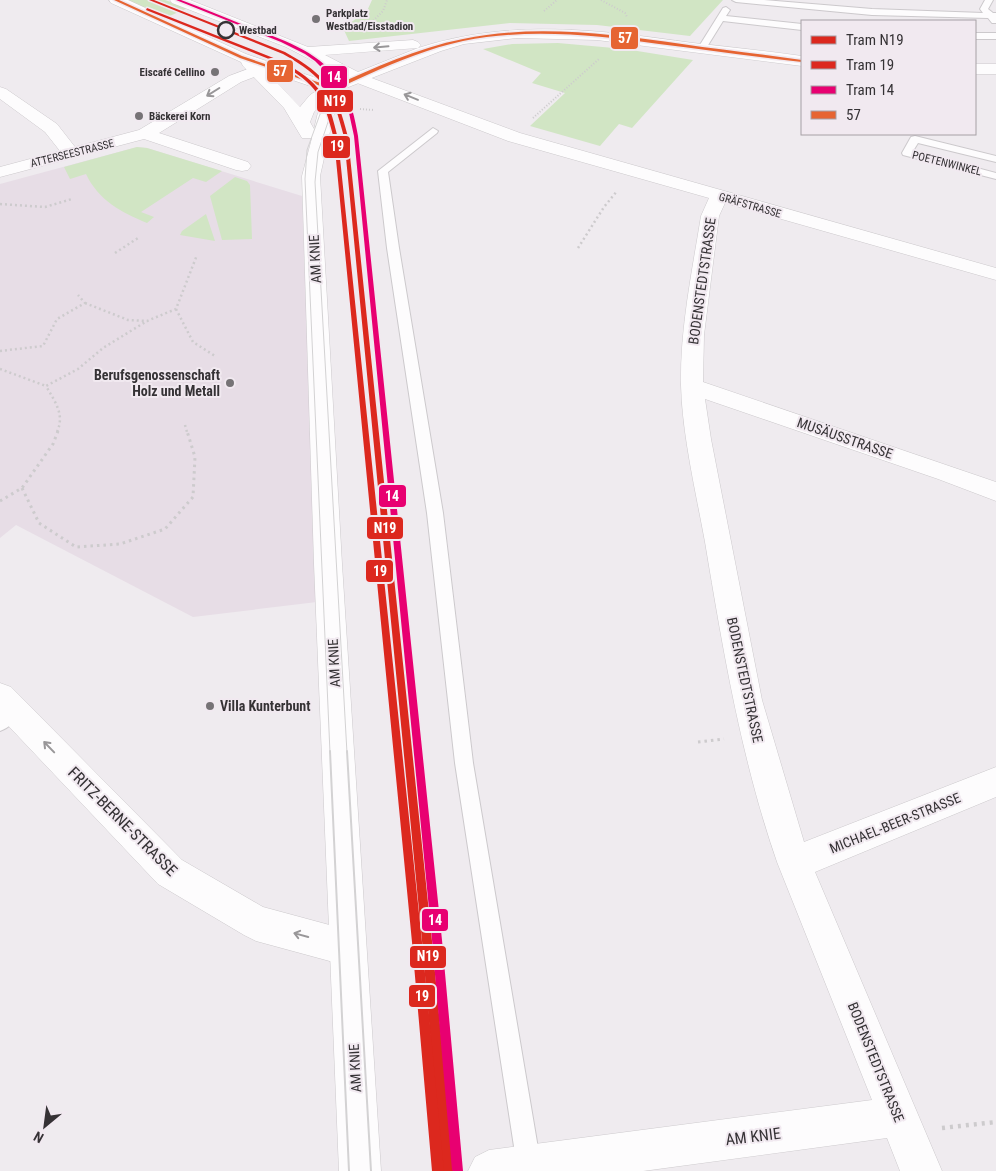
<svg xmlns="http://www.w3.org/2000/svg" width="996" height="1171" font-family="'Roboto Condensed',sans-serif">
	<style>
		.built { fill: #e7dde6 }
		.green { fill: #d1e5c4 }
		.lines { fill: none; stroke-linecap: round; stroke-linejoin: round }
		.service-casing { stroke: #ccc9cc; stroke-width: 2 }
		.minor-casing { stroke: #ccc9cc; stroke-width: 1 }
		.secondary-casing { stroke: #ccc9cc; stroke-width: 1 }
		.path-far3 { stroke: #cdcbcd; stroke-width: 2; stroke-dasharray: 1 2; stroke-linecap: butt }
		.path-far2 { stroke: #cdcbcd; stroke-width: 2.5; stroke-dasharray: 2 3; stroke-linecap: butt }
		.path-far1 { stroke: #cdcbcd; stroke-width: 3; stroke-dasharray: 2.5 4; stroke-linecap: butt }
		.path { stroke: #cdcbcd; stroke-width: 4.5; stroke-dasharray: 3 5; stroke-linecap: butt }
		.service { fill: #fdfcfd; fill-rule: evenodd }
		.minor { fill: #fdfcfd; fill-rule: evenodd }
		.secondary { fill: #fdfcfd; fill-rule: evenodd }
		.tram-far1 { stroke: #d3d2d3; stroke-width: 1 }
		.tram { stroke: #d3d2d3; stroke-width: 2 }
		.bus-1-casing { stroke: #f1e9f0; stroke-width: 3 }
		.bus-1 { fill: #e66432; fill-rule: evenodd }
		.tram-1-casing { stroke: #f1e9f0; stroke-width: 3 }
		.tram-2-casing { stroke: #f1e9f0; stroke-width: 3 }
		.tram-3-casing { stroke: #f1e9f0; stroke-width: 3 }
		.tram-1 { fill: #dc281e; fill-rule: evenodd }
		.tram-2 { fill: #dc281e; fill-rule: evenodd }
		.tram-3 { fill: #e80071; fill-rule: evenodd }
		.oneway { stroke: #999799 }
		.poi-dot { fill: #767376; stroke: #f1e9f0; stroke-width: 2 }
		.stop-dot { fill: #f1e9f0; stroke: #353235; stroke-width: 2.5 }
		.labels { text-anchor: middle; stroke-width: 4; stroke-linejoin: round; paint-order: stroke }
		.far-poi-label { font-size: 11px; font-weight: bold; fill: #353235; stroke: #f1e9f0; text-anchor: start }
		.far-stop-label { font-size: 11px; font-weight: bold; fill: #353235; stroke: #f1e9f0; text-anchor: start }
		.far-street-label { font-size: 11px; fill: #353235; stroke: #f1e9f0 }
		.street-label { font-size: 14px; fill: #353235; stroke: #f1e9f0 }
		.poi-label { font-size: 14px; font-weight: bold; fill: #353235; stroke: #f1e9f0; text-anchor: end }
		.near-street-label { font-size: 16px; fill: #353235; stroke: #f1e9f0 }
		.line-badge { stroke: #f1e9f0; stroke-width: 2 }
		.badge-label { font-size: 14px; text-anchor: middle; font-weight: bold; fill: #fff }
	</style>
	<rect width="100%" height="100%" fill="#efebef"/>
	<path class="built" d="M137 147 147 148 302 196 317 602 193 617 16 525 0 538V184Z"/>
	<path class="green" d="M127 0H165L188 8 165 18Z
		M372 0H723L690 36 597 25 510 23 349 41 343 28 367 11Z
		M558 43 625 49 693 60 632 128 619 124 600 146 530 126 565 93 532 83 541 73 483 49 512 44Z
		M137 147 147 148 222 171 206 182 193 178 141 212 154 217 147 223C121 212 99 201 86 174L70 179 64 167Z
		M235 177 247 181 250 185 252 239 222 240 210 196Z
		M206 214 215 241 180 235 182 231Z"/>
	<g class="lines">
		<defs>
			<path id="service" d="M732 0H764L872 9 983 13 980 9 985 0H993L988 9 993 13H996V23H992L988 18 872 15 736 2Z
				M726 7 730 10 726 16 802 24V30L723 21 705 50H699L698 48 723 8Z
				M975 33H996V39H975Z
				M433 128 438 131 437 133 388 172 399 248 443 513 473 763 541 1166 539 1171H519L517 1166 455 763 427 513 387 248 378 171Z
				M915 136 996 156V162L918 143 913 151 996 173V179L903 155 902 153 911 137Z
				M13 702 19 704 22 710C18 719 9 728 0 731V711L7 704Z"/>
			<path id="minor" d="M256 66 262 68 264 71 262 74 241 82 159 133 248 162 251 166 248 170 242 171 236 170 144 139 0 177V167L60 151 45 132 0 99V87L6 89 57 124 75 147 139 130 229 76Z
				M358 73 520 133 996 268V280L725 203 719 216 704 335 703 382 996 482V501L938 479 705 399 711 439 762 700 804 842 996 767V797L815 872 942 1171H900L887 1138 643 1171H468L475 1157 489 1150 872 1100 777 862C741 758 723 650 705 542 696 493 682 434 681 385 680 328 692 272 701 216L709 198 508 141 352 81 350 78 352 75Z
				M0 683 11 687 182 860 263 907 348 930 361 935 366 948 361 961 348 966 256 941 244 935 158 884 0 717Z"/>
			<path id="secondary" d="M109 0H128L246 54 331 83 344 77 286 47 172 3 170 0H190L308 47 413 40 418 42 421 45 418 48C511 18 599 30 693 43 729 47 766 51 802 56V66L597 40 517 38 464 44 441 51 346 88 352 93 350 96H338L320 176 342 564 381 1171H339L314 564 302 176 312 138H302L284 108 243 66 241 62 111 3ZM418 48 358 72 325 55ZM266 71 319 89 310 95 300 107ZM320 104 314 129 310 122 314 112Z
				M975 64H996V74H975Z"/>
		</defs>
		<use href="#service" class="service-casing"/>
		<use href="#minor" class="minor-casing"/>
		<use href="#secondary" class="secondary-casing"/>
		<path class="path-far3" d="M601 0 625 13 627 17
			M544 11 557 0
			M369 25 383 11 387 0
			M360 109 374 110
			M533 118 599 59"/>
		<path class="path-far2" d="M0 204 45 207 72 199
			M578 248 604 207 617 191
			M115 253 138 238
			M85 303 128 320 147 321 176 309 197 255
			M176 309 193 342 215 356
			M0 351 43 346 57 319 85 303 78 295
			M0 369 46 386
			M185 425 187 432
			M57 432C65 414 55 402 46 386L78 369 103 348 147 321"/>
		<path class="path-far1" d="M22 488 39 523 76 547 120 544 165 529 193 497 195 457 187 431
			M0 501 22 488 53 444 58 431
			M698 742 724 739"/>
		<path class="path" d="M942 1128 996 1122"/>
		<use href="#service" class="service"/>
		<use href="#minor" class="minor"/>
		<use href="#secondary" class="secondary"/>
		<path class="tram-far1" d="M321 89 323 106 307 150 305 179 330 753
			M333 91V107L318 152 315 182 347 753"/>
		<path class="tram" d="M330 751 349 1171
			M347 751 371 1171"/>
		<defs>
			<path id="bus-1" d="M114 0H119L242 56 332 87C374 68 417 48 463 39 535 24 609 34 682 44 722 50 762 54 802 60V62C755 57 707 50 659 44 594 35 528 28 463 41 430 48 398 61 367 75 355 80 344 86 332 90L240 58Z"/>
		</defs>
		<use href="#bus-1" class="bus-1-casing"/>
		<use href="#bus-1" class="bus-1"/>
		<defs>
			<path id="tram-1" d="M149 0H154L285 52C328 76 336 90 348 137L432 941 454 1171H442L422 941 344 137C332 90 325 78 283 54Z"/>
			<path id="tram-2" d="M147 8 281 61C321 83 328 95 338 139L422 942 444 1171H432L412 942 334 139C323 96 318 85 279 63L146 10Z"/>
			<path id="tram-3" d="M176 0H181C203 8 224 17 246 26 281 39 321 51 342 85 351 100 355 119 358 136L442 940 463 1171H453L452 1170 432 940 354 136 349 113 341 91 333 79 315 61 305 54 281 42Z"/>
		</defs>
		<use href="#tram-1" class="tram-1-casing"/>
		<use href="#tram-2" class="tram-2-casing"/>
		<use href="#tram-3" class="tram-3-casing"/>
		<use href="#tram-1" class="tram-1"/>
		<use href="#tram-2" class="tram-2"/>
		<use href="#tram-3" class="tram-3"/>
	</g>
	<defs><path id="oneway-shaft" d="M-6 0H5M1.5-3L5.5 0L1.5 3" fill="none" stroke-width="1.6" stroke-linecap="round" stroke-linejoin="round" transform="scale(1.25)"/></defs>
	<g class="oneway">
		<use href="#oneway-shaft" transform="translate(381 47) rotate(175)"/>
		<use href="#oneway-shaft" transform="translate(213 92) rotate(148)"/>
		<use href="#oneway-shaft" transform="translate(411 97) rotate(-158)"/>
		<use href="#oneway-shaft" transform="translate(49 747) rotate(-134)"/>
		<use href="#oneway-shaft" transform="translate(301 935) rotate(-165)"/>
	</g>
	<g class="poi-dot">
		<circle cx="316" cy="19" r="5"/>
		<circle cx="215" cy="72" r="5"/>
		<circle cx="139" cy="116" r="5"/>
		<circle cx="230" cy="383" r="5"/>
		<circle cx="210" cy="706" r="5"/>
	</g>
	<circle class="stop-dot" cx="226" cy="30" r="8"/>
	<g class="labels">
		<g class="far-poi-label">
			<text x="326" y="17">Parkplatz<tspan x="326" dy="13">Westbad/Eisstadion</tspan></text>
			<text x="205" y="76" text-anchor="end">Eiscafé Cellino</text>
			<text x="149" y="120">Bäckerei Korn</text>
		</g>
		<g class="far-stop-label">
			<text x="239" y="34">Westbad</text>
		</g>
		<g class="far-street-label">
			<text transform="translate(72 153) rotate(-14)" y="4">ATTERSEESTRASSE</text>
			<text transform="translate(947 163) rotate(14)" y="4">POETENWINKEL</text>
			<text transform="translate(750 205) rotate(16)" y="4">GRÄFSTRASSE</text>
		</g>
		<g class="street-label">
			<text transform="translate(315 259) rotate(-93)" y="5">AM KNIE</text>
			<text transform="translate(702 281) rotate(-82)" y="5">BODENSTEDTSTRASSE</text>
			<text transform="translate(845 438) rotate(19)" y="5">MUSÄUSSTRASSE</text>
			<text transform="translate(334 663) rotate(-93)" y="5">AM KNIE</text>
			<text transform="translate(745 680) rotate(78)" y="5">BODENSTEDTSTRASSE</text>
			<text transform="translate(895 823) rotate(-22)" y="5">MICHAEL-BEER-STRASSE</text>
			<text transform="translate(876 1062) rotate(68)" y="5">BODENSTEDTSTRASSE</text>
			<text transform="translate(355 1068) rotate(-93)" y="5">AM KNIE</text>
		</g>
		<g class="poi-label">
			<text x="220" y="380">Berufsgenossenschaft<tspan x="220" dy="16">Holz und Metall</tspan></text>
			<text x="220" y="711" text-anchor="start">Villa Kunterbunt</text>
		</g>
		<g class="near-street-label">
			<text transform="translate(123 821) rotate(45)" y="6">FRITZ-BERNE-STRASSE</text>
			<text transform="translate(753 1136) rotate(-7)" y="6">AM KNIE</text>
		</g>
	</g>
	<g class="line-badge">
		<rect x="610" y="26" width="29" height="24" rx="5" fill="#e66432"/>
		<rect x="266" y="59" width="28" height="24" rx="5" fill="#e66432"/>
		<rect x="320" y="65" width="28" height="24" rx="5" fill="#e80071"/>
		<rect x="316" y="89" width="38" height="24" rx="5" fill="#dc281e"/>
		<rect x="322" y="135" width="29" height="24" rx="5" fill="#dc281e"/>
		<rect x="378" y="484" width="29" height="24" rx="5" fill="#e80071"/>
		<rect x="366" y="516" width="38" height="24" rx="5" fill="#dc281e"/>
		<rect x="365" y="559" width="29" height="24" rx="5" fill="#dc281e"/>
		<rect x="421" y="908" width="28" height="24" rx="5" fill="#e80071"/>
		<rect x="409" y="945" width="38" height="24" rx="5" fill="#dc281e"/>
		<rect x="408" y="984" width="28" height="24" rx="5" fill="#dc281e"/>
	</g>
	<g class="badge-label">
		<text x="625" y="43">57</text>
		<text x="280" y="76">57</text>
		<text x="334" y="82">14</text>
		<text x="335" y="106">N19</text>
		<text x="337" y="151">19</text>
		<text x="392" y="501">14</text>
		<text x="385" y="533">N19</text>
		<text x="380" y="576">19</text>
		<text x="435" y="925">14</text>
		<text x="428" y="961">N19</text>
		<text x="422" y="1001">19</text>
	</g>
	<rect x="801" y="20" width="175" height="115" fill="#f1e9f0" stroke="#a6a0a5"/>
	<rect x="811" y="36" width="25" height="8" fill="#dc281e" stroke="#a6a0a5"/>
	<text x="846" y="45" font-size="15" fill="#353235">Tram N19</text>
	<rect x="811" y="61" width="25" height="8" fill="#dc281e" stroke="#a6a0a5"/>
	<text x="846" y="70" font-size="15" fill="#353235">Tram 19</text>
	<rect x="811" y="86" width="25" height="8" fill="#e80071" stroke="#a6a0a5"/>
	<text x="846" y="95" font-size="15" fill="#353235">Tram 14</text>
	<rect x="811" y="111" width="25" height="8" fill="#e66432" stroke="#a6a0a5"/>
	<text x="846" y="120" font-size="15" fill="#353235">57</text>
	<g transform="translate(45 1126) rotate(209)" stroke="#f1e9f0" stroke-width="4" paint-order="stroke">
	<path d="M0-4L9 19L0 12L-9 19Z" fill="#353235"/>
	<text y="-8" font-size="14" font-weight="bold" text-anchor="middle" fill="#353235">N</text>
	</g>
</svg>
